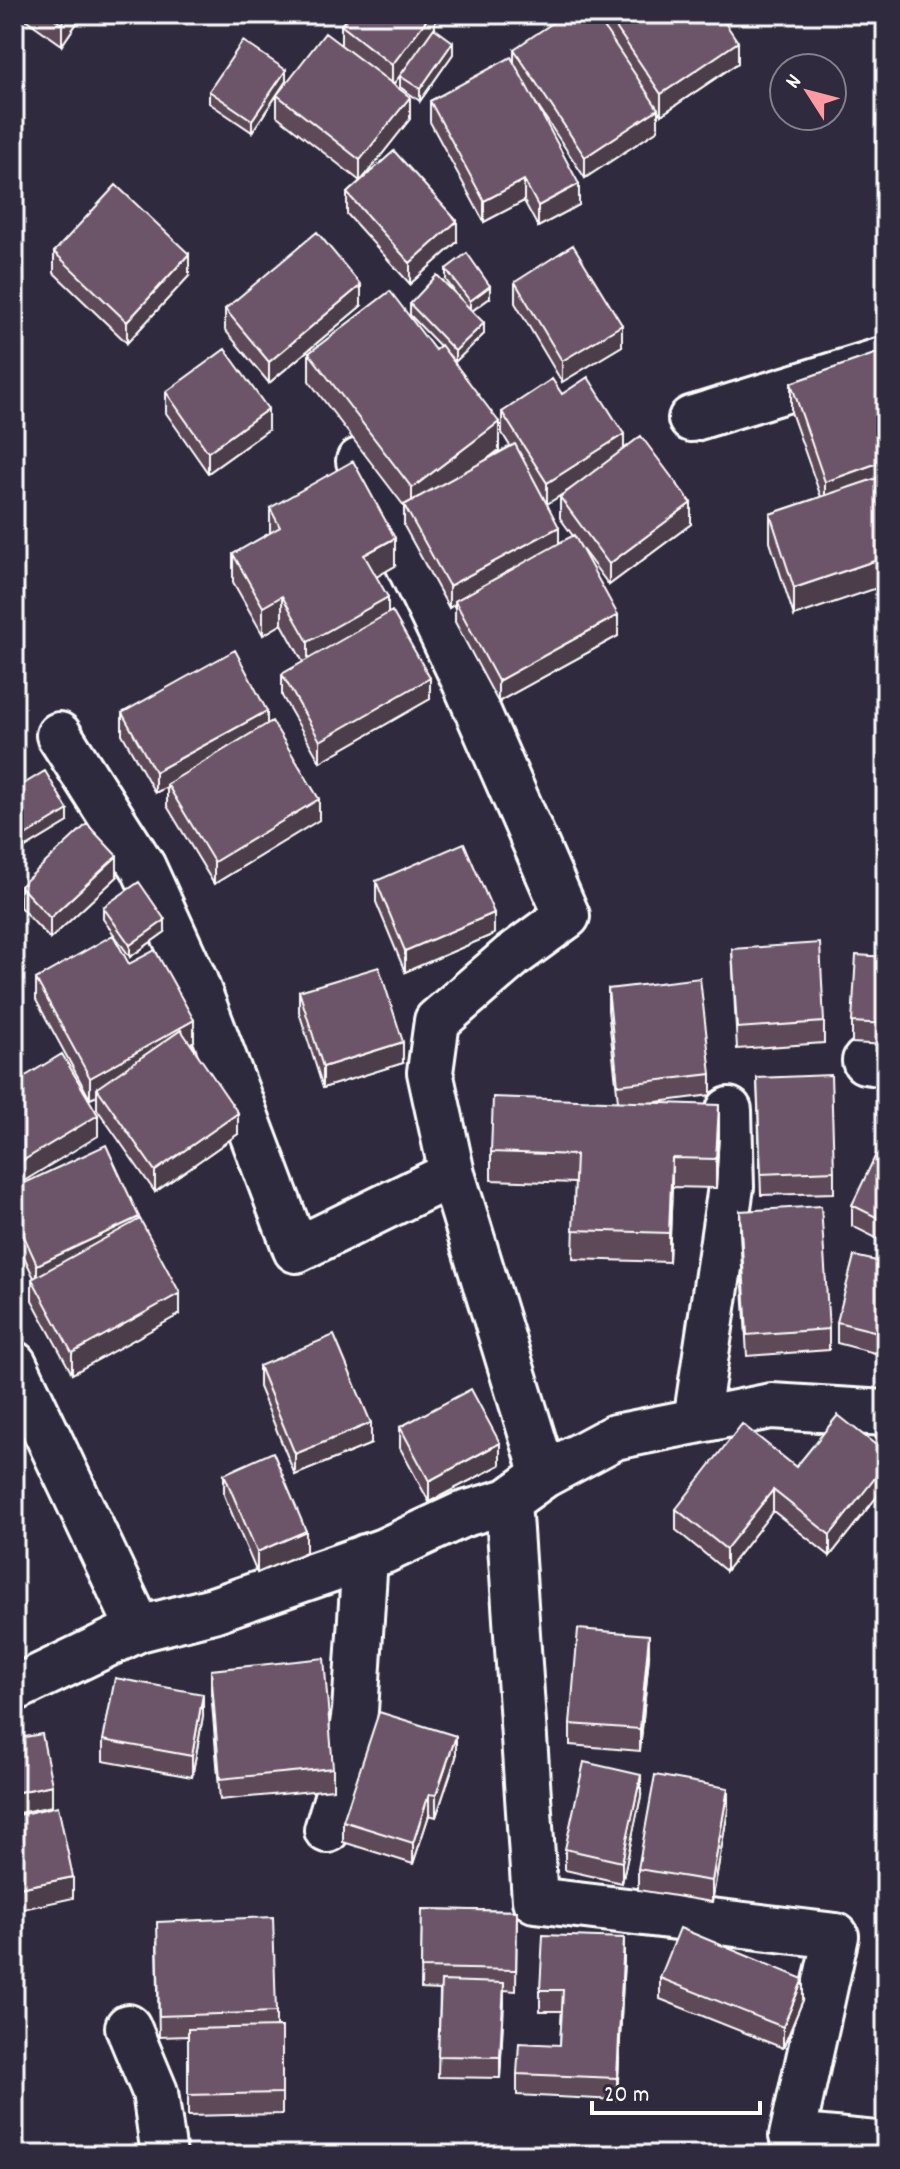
<svg xmlns="http://www.w3.org/2000/svg" width="900" height="2169" font-family="Dekko,sans-serif">
	<style>
		.lines { fill: none; stroke-linecap: round; stroke-linejoin: round }
		.minor-casing { stroke: #fff; stroke-width: 50 }
		.minor { stroke: #2f2a3d; stroke-width: 44 }
		.wall { fill: #5d4959; stroke: #fff; stroke-width: 2; fill-rule: evenodd }
		.shaded-wall { fill: #4c3c48; stroke: #fff; stroke-width: 2 }
		.building { fill: #6c5567; stroke: #fff; stroke-width: 2 }
	</style>
	<rect width="100%" height="100%" fill="#2f2a3d"/>
	<filter id="ink" filterUnits="userSpaceOnUse"><feTurbulence type="fractalNoise" baseFrequency=".0125" numOctaves="2"/><feDisplacementMap in="SourceGraphic" scale="16" xChannelSelector="R" yChannelSelector="G"/><feConvolveMatrix kernelMatrix="1 2 1 2 8 2 1 2 1" color-interpolation-filters="sRGB"/></filter>
	<g filter="url(#ink)">
		<g class="lines">
			<defs>
				<path id="minor" d="M691 419 886 359
					M359 461 464 680 567 916 512 956 437 1021 430 1072 452 1174 544 1475
					M59 735 143 867 194 979 296 1250 452 1174
					M865 1061 886 1064
					M14 1364 139 1629
					M696 1421 731 1187 729 1110
					M508 1501 535 1900 836 1936 792 2136 886 2145
					M14 1689 139 1629 213 1610 384 1551 461 1515 508 1501 544 1475 615 1437 771 1406 886 1413
					M327 1830 347 1764 355 1711 365 1557
					M128 2027 155 2092 164 2155"/>
			</defs>
			<use href="#minor" class="minor-casing"/>
			<use href="#minor" class="minor"/>
		</g>
		<path class="wall" d="M18 14H83L62 45Z
			M435 14V29L453 54 420 101 400 87V76L405 68 393 85 410 119 362 180 457 242 410 284 347 214V193L360 181 277 116V95L252 132 209 103V91L286 81 277 94 341 45V25Z
			M596 14H719L738 63 661 115 658 110V130L585 178 535 102 579 205 538 227 524 201 484 222 430 122V101L514 63V49Z
			M54 252 189 276 127 343 54 273Z
			M446 269 490 298 472 311 484 334 455 362 447 353 499 450 487 459 510 446 502 433V412L562 394 624 449 691 524 609 585 579 545 618 636 498 702 455 622V604L449 608 404 526V506L309 381V353L435 350 440 346 410 315V304L457 295 446 280ZM569 490 560 497V518L573 536 559 543 547 504Z
			M515 282 622 346 562 382 515 303Z
			M361 306 269 383 225 330V309Z
			M886 350 794 616 770 542V514L821 497 791 412V383Z
			M166 392 268 430 208 473 166 413Z
			M270 508 395 566 376 577 388 614 430 699 320 762 282 696V674L303 662 282 624 263 635 233 582V554L270 533Z
			M122 713 267 723 319 820 214 884 167 806V787L155 793 122 734Z
			M14 790 68 822 25 848 14 829Z
			M117 877 50 939 20 907V886Z
			M376 881 494 934 405 972 376 902Z
			M103 907 165 932 130 957 103 919Z
			M732 949 824 1022V1043L737 1049Z
			M886 957V1045L852 1043V1022Z
			M129 964 194 1041 190 1043 238 1134 155 1192 97 1109V1096L90 1099 36 1000V979Z
			M608 989 711 1074V1095L649 1103 719 1133 716 1188 672 1187 669 1262 573 1259 575 1183 491 1180V1152L618 1101 608 1010Z
			M299 991 403 1063 323 1088 299 1012Z
			M757 1078 834 1171V1193L761 1195Z
			M886 1148V1243L852 1226V1205Z
			M14 1188 139 1220 180 1314 72 1374 32 1300V1279L34 1278 14 1235Z
			M740 1211 829 1329V1350L747 1356 740 1233Z
			M886 1263V1356L837 1343V1322Z
			M259 1366 371 1444 295 1475 259 1387Z
			M400 1427 500 1465 429 1502 400 1448Z
			M886 1453V1485L830 1556 773 1511 726 1571 676 1530V1509L796 1467Z
			M224 1474 306 1552 257 1573 224 1495Z
			M649 1656 640 1751 570 1745V1724Z
			M211 1670 333 1768V1789L220 1800 211 1691Z
			M203 1716 192 1777 103 1761V1740Z
			M456 1757 436 1817 429 1815 413 1864 343 1842V1821Z
			M641 1796 622 1883 565 1870V1849Z
			M728 1810 712 1902 638 1890V1869Z
			M422 1909 517 1911 516 1991 504 1990 500 2078 438 2077 440 1990 421 1989Z
			M157 1943 276 2012V2027H282V2114L188 2116V2036L159 2037Z
			M624 1959 617 2100 517 2095V2074L560 2045 562 2011H540V1990Z
			M660 1978 803 2000 783 2048 660 1999Z"/>
		<path class="shaded-wall" d="M68 14H83L62 45V24Z
			M431 14H435V30L392 86V65Z
			M453 42V54L420 101V89Z
			M738 42V63L661 115V94Z
			M286 70V81L252 132V120Z
			M410 97V119L360 182V160Z
			M658 109V130L585 178V157Z
			M524 180V201L484 222V201Z
			M579 184V205L538 227V206Z
			M457 221V242L410 284V263Z
			M189 254V276L127 343V322Z
			M361 285V306L269 383V362Z
			M490 286V298L470 312V301Z
			M484 323V334L455 362V351Z
			M622 325V346L562 382V361Z
			M268 409V430L208 473V452Z
			M499 422V450L412 517V488Z
			M624 434V455L547 504V483Z
			M886 460V489L825 510V482Z
			M691 503V524L609 585V564Z
			M559 527V548L455 601V604L449 608V586Z
			M395 538V566L364 584V555Z
			M886 557V585L794 616V588Z
			M282 596V624L263 635V607Z
			M388 597V625L308 670V642Z
			M618 615V636L498 702V681Z
			M430 678V699L320 762V741Z
			M267 711V732L167 784V787L155 793V772Z
			M319 799V820L214 884V862Z
			M68 810V822L25 848V836Z
			M117 856V877L50 939V918Z
			M494 913V934L405 972V951Z
			M165 920V932L130 957V945Z
			M194 1020V1041L101 1093 97 1088V1096L90 1099V1078Z
			M403 1042V1063L323 1088V1067Z
			M719 1105V1133L716 1188V1159Z
			M238 1113V1134L155 1192V1171Z
			M98 1115V1136L14 1187V1166Z
			M672 1158V1187L669 1262V1233Z
			M139 1217V1238L37 1286V1265Z
			M180 1293V1314L72 1374V1353Z
			M371 1423V1444L295 1475V1454Z
			M500 1443V1465L429 1502V1481Z
			M886 1464V1485L830 1556V1535Z
			M773 1490V1511L726 1571V1549Z
			M306 1531V1552L257 1573V1552Z
			M19 1623V1644L14 1645V1624Z
			M649 1635V1656L640 1751V1729Z
			M203 1694V1716L192 1777V1756Z
			M456 1736V1757L436 1817V1795Z
			M641 1775V1796L622 1883V1862Z
			M52 1785V1806L14 1814V1793Z
			M728 1788V1810L712 1902V1881Z
			M429 1794V1815L413 1864V1843Z
			M73 1877V1898L14 1911V1889Z
			M624 1938V1959L617 2100V2078Z
			M803 1979V2000L783 2048V2027Z
			M504 1983V2004L500 2078V2057Z"/>
		<path class="building" d="M48 14H68L62 24Z
			M350 14H431L392 65 341 25Z
			M566 14H595L658 109 585 157 514 49Z
			M607 14H719L738 42 661 94Z
			M434 28 453 42 420 89 400 76Z
			M325 33 410 97 360 160 277 95Z
			M243 41 286 70 252 120 209 91Z
			M511 57 579 184 538 206 524 180 484 201 430 101Z
			M394 151 457 221 410 263 347 193Z
			M116 185 189 254 127 322 54 252Z
			M317 232 361 285 269 362 225 309Z
			M573 245 622 325 562 361 515 282Z
			M467 253 490 286 470 301 446 269Z
			M437 275 484 323 455 351 410 304Z
			M390 291 435 350 441 345 499 422 412 488 309 353Z
			M225 349 268 409 208 452 166 392Z
			M886 350V460L825 482 791 383Z
			M588 377 624 434 547 483 502 412 552 379 562 394Z
			M641 436 691 503 609 564 560 497Z
			M515 444 559 527 449 586 404 505Z
			M353 461 395 538 364 555 388 597 308 642 282 596 263 607 233 554 280 527 270 508Z
			M886 475V557L794 588 770 514Z
			M574 535 618 615 498 681 455 601Z
			M392 611 430 678 320 741 282 674Z
			M235 650 267 711 155 772 122 713Z
			M272 721 319 799 214 862 167 784Z
			M45 771 68 810 25 836 14 818V790Z
			M87 824 117 856 50 918 20 886Z
			M464 843 494 913 405 951 376 881Z
			M139 882 165 920 130 945 103 907Z
			M113 935 129 964 155 950 194 1020 90 1078 36 979Z
			M820 943 824 1022 737 1028 732 949Z
			M856 955 886 957V1024L852 1022Z
			M379 967 403 1042 323 1067 299 991Z
			M700 978 711 1074 618 1085 608 989Z
			M181 1030 238 1113 155 1171 97 1088Z
			M62 1054 98 1115 14 1166V1083Z
			M831 1075 834 1171 761 1174 757 1078Z
			M493 1097 719 1105 716 1159 672 1158 669 1233 573 1230 576 1155 491 1152Z
			M106 1145 139 1217 37 1265 14 1214V1188Z
			M880 1146 886 1148V1222L852 1205Z
			M821 1206 829 1329 747 1335 740 1211Z
			M140 1219 180 1293 72 1353 32 1279Z
			M854 1256 886 1263V1334L837 1322Z
			M334 1335 371 1423 295 1454 259 1366Z
			M471 1389 500 1443 429 1481 400 1427Z
			M838 1415 886 1453V1464L830 1535 773 1490 726 1549 676 1509 742 1424 796 1467Z
			M273 1452 306 1531 257 1552 224 1474Z
			M14 1597 19 1623 14 1624Z
			M578 1629 649 1635 640 1729 570 1724Z
			M324 1658 333 1768 220 1779 211 1670Z
			M115 1678 203 1694 192 1756 103 1740Z
			M379 1712 456 1736 436 1795 429 1794 413 1843 343 1821Z
			M14 1713 19 1738 42 1734 52 1785 14 1793Z
			M584 1762 641 1775 622 1862 565 1849Z
			M655 1775 728 1788 712 1881 638 1869Z
			M58 1806 73 1877 14 1889V1816Z
			M422 1909 517 1911 516 1970 421 1968Z
			M273 1917 276 2012 159 2016 157 1922Z
			M680 1928 803 1979 783 2027 660 1978Z
			M543 1935 624 1938 617 2078 517 2074 519 2043 560 2045 563 1990H540Z
			M441 1981 504 1983 500 2057 438 2056Z
			M282 2027V2093L188 2095V2029Z
			M160 2149 161 2155H68V2154Z"/>
	</g>
	<rect width="900" height="2169" fill="none" stroke="#2f2a3d" stroke-width="48"/>
	<rect x="24" y="24" width="852" height="2121" fill="none" stroke="#fff" stroke-width="3" filter="url(#ink)"/>
	<g transform="translate(808 92) rotate(306)"><circle r="38" fill="#2f2a3d" stroke="#827f8b" stroke-width="2"/>
	<path d="M0-6L14 30L0 20L-14 30Z" fill="#ff9aa2"/>
	<text y="-12" font-size="22" font-weight="bold" text-anchor="middle" fill="#ffffff">N</text>
	</g>
	<path d="M592 2101v12h168v-12" fill="none" stroke="#ffffff" stroke-width="4"/>
	<text x="604" y="2101" font-size="24" fill="#ffffff" stroke="#2f2a3d" stroke-width="6" paint-order="stroke">20 m</text>
</svg>
